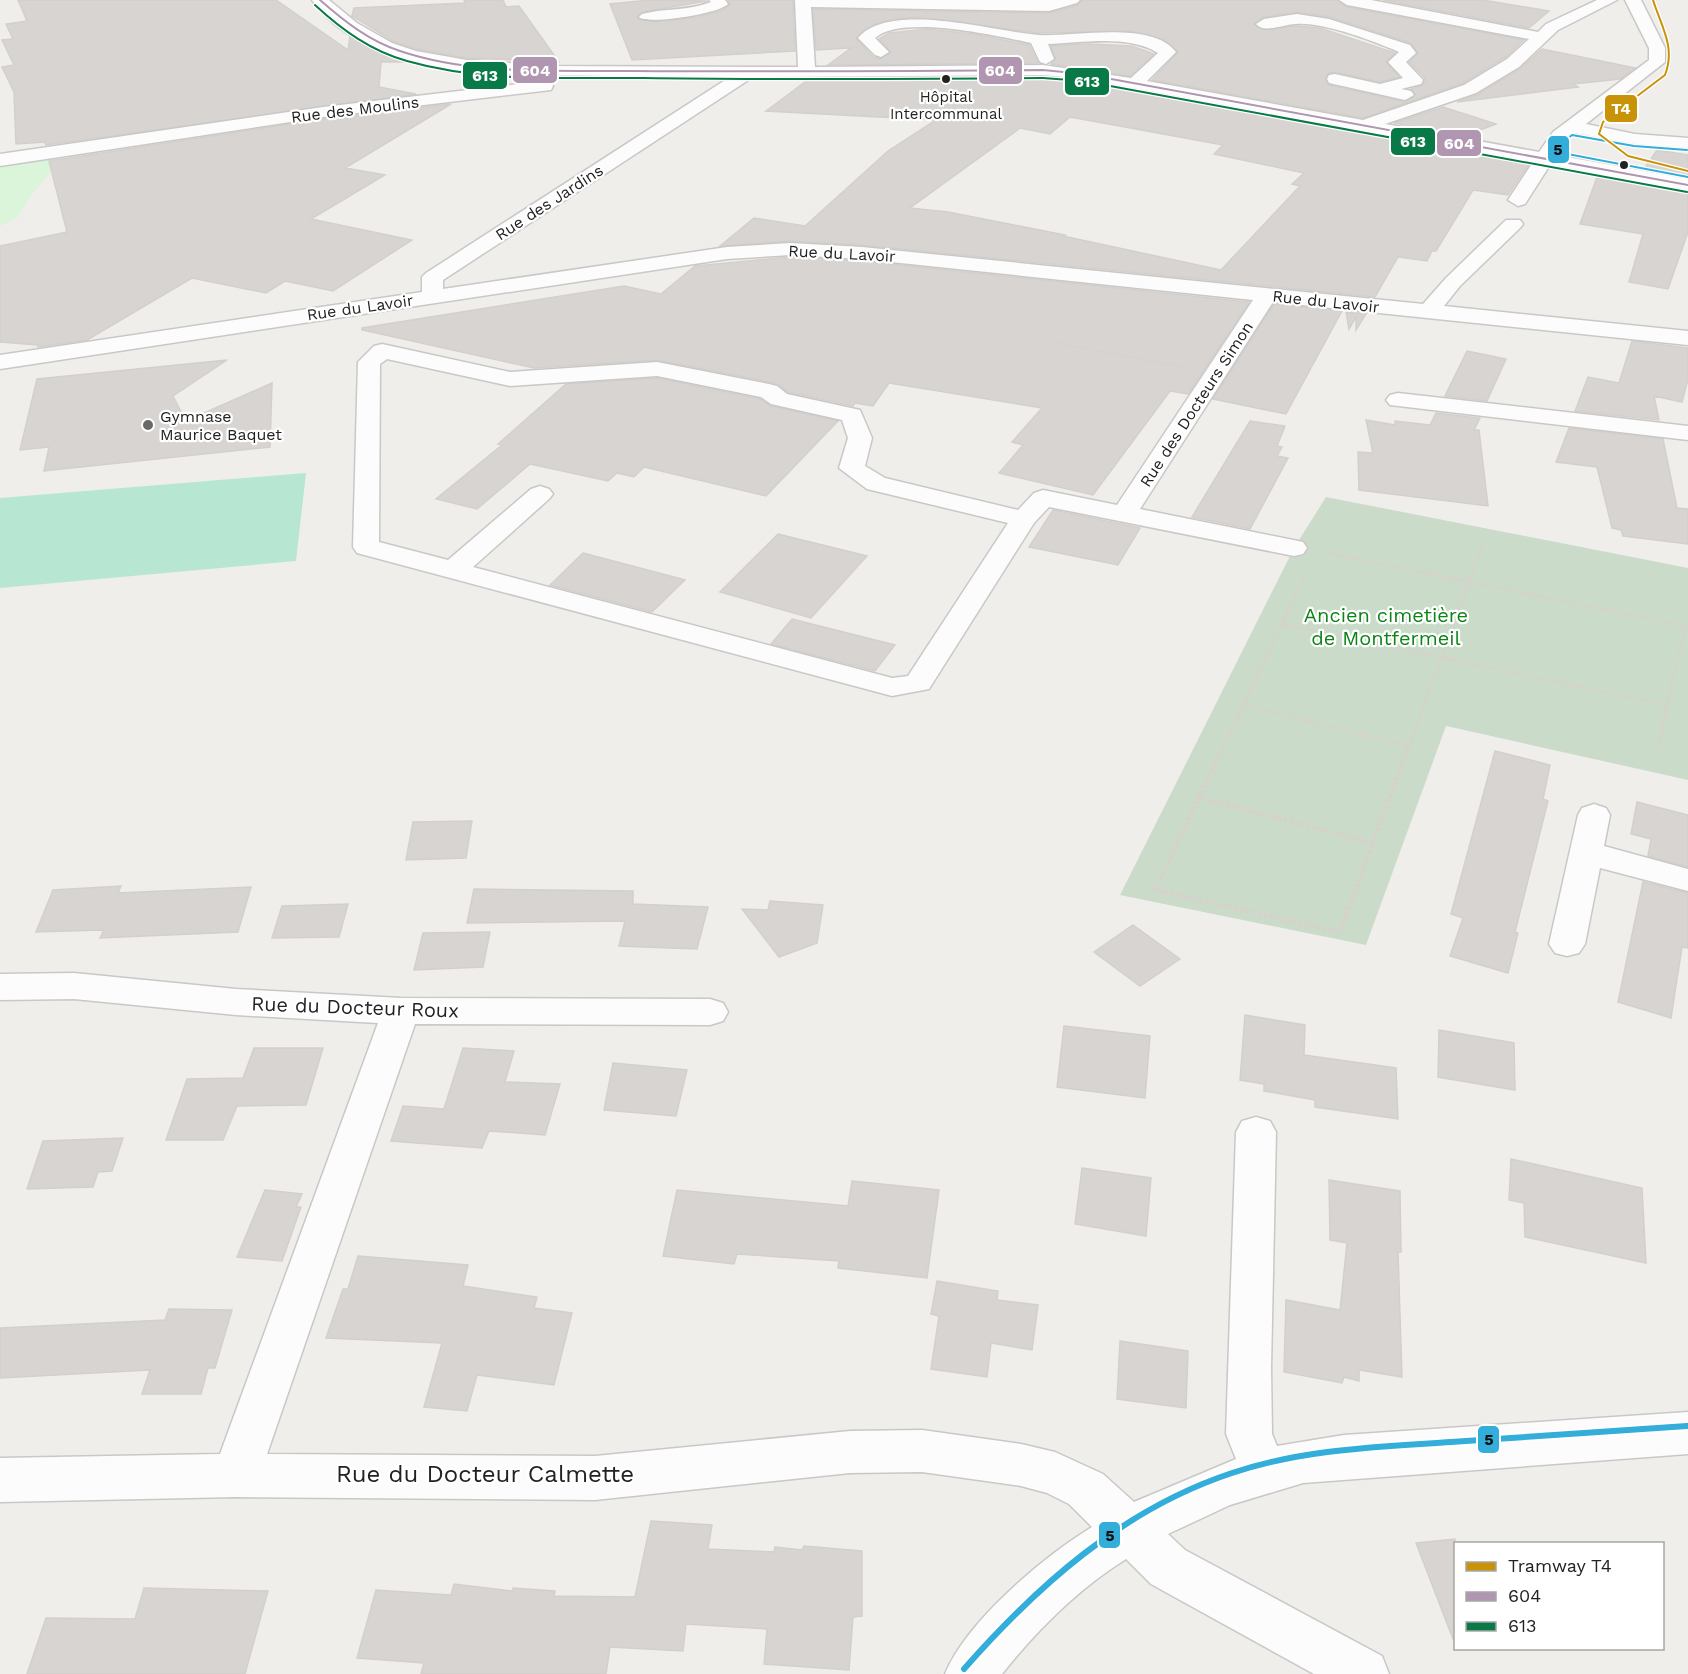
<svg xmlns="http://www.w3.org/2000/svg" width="1688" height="1674" font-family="'Work Sans',sans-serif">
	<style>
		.cemetery { fill: #cadbca }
		.park { fill: #daf5da }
		.pitch { fill: #b7e6d2 }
		.building { fill: #d7d4d2; stroke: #d3d0cc; stroke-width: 1.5; fill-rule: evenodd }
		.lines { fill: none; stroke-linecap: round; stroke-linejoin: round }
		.minor-casing { stroke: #c9c8c7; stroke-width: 3 }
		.path-far2 { stroke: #dccecd; stroke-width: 2; stroke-dasharray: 1.5 1.5; stroke-linecap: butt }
		.path-far1 { stroke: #dccecd; stroke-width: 3; stroke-dasharray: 2 2; stroke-linecap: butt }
		.path { stroke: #dccecd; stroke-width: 4; stroke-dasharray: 3 3; stroke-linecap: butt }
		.minor { fill: #fdfcfc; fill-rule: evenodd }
		.bus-1-casing { stroke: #fff; stroke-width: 4.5 }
		.bus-2-casing { stroke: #fff; stroke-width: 4.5 }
		.bus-3-far1-casing { stroke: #fff; stroke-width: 4.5 }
		.bus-3-casing { stroke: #fff; stroke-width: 10 }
		.bus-1 { stroke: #b196b1; stroke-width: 2 }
		.bus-2 { stroke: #097a47; stroke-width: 2 }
		.bus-3-far1 { stroke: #33adda; stroke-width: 2 }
		.bus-3 { stroke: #33adda; stroke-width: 6 }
		.tram-1-casing { stroke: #fff; stroke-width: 4.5 }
		.tram-1 { stroke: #c89307; stroke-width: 2 }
		.bus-dot { fill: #222; stroke: #fff; stroke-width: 2 }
		.poi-dot { fill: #6a6968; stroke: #fff; stroke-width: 2 }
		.labels { text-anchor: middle; stroke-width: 4.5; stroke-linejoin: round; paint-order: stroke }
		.far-bus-label { font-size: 15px; fill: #222; stroke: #fff }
		.far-street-label { font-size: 16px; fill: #222; stroke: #fff }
		.far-poi-label { font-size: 16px; fill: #222; stroke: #fff; text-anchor: start }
		.park-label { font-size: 20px; fill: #0c8416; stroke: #fff }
		.street-label { font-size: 20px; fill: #222; stroke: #fff }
		.near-street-label { font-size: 24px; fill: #222; stroke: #fff }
		.line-badge { stroke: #fff; stroke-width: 2 }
		.badge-label { font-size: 16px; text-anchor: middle; font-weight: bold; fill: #fff }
		.pale-badge-label { font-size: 16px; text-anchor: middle; font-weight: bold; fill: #111 }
	</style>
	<rect width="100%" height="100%" fill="#f0eeeb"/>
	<path class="cemetery" d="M1326 497 1688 568V780L1446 726 1366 945 1120 895 1294 548Z"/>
	<path class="park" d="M63 158 32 194 17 218 0 226V163Z"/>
	<path class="pitch" d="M306 473 296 561 0 588V498Z"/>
	<path class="building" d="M18 0H276L348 50 350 36 370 48 408 62H381L379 87 416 94 46 145 45 142 16 144 14 92 2 67 14 65 2 40 13 39 6 24 27 21Z
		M464 0H503L506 7 519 6 559 62 467 58 417 49 393 41 352 16 354 8 465 3Z
		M650 0 707 1 642 12 637 17 638 19 655 22 698 17 723 10 730 4 728 0H793L795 51 632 60 610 4Z
		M1082 0H1337L1347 7 1524 40 1506 57 1463 83 1363 118 1152 80 1178 52 1165 40 1131 31 1039 33 918 17 893 19 873 25 856 38 873 57 880 59 891 52 879 39 889 33 927 29 973 34 1029 45 1038 63 828 65 851 48 816 50 813 9 1049 13 1078 5ZM1297 12 1330 17 1411 43 1418 53 1409 62 1425 78 1423 85 1411 89 1416 95 1405 102 1329 85 1325 78 1329 73 1335 72 1380 82 1399 77 1386 62 1395 53 1320 28 1296 26 1264 30 1254 24 1264 17Z
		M1383 0H1483L1549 11 1529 28Z
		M1089 44 1132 46 1154 54 1130 76 1051 64 1056 60 1051 46Z
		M1542 49 1635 68 1620 79 1573 84 1578 87 1457 102 1477 95 1520 69Z
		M1043 77 1084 81 1529 164 1508 195 1473 190 1436 251H1432L1427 261 1398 257 1375 297 862 245 790 241 720 246 754 218 805 226 888 151 936 120 766 111 809 79ZM1070 117 1223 145 1214 154 1304 173 1292 184 1300 186 1221 270 1063 236 1065 235 948 212 910 208 1020 128 1050 134Z
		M451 104 345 168 385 175 311 219 412 240 333 291 285 281 266 293 192 278 87 340 38 347V345L0 342V246L67 232 49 161 323 119Z
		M1443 107 1496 124 1464 136 1394 123Z
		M1657 150 1688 155V177L1644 169Z
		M1597 177 1688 193V232L1668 289 1629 282 1643 234 1580 224Z
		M790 257 862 261 1249 302 1188 394 1170 391 1093 495 999 473 1023 445 1012 442 1042 408 889 383 873 406 855 403 853 406 788 392 778 384 770 382 657 360 534 368 362 330V328L624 286 661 294 695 266Z
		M1274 304 1342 311 1286 414 1213 399Z
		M1346 312 1366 314 1356 330V317L1349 329Z
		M1632 341 1688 348V379L1682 402 1654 396 1659 420 1575 411 1588 377 1619 383Z
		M1467 351 1506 359 1487 401 1445 396Z
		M227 360 173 396 186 421 272 383 270 447 44 471 49 447 20 450 37 379Z
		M657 378 760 399 771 406 838 421 766 496 644 467 634 477 617 473 608 481 530 464 477 509 436 499 502 445 498 444 566 384Z
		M1436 413 1480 418 1474 430H1479L1488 506 1359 490 1358 452 1373 453 1366 420 1395 425V421L1430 425Z
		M1250 421 1285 426 1277 446 1282 447 1277 456 1288 458 1250 529 1192 517Z
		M1569 428 1663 439 1677 508 1688 509V544L1623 536 1621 530 1612 528 1597 467 1556 462Z
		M1053 510 1140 528 1118 565 1029 547Z
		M778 534 867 556 811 618 720 592Z
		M583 553 685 580 652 612 550 585Z
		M792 619 895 645 875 671 771 644Z
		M1495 751 1550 765 1543 799 1548 801 1515 932 1518 933 1508 973 1450 956 1463 918 1451 914Z
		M1637 802 1688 815V867L1648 856 1651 839 1631 834Z
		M472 821 466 858 406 860 413 822Z
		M1643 882 1688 893V948L1682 947 1671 1018 1618 1002Z
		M121 886 118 893 251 887 238 932 100 938 104 930 36 932 53 890Z
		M474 889 633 891V904L708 907 697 949 619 946 625 921 467 923Z
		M770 901 823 905 817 943 779 957 742 909 768 910Z
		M348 904 339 937 272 938 282 906Z
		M1133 925 1180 959 1140 986 1094 952Z
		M490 932 483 967 414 970 423 933Z
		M1245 1015 1305 1025 1304 1055 1396 1068 1398 1119 1315 1107V1100L1264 1091V1084L1240 1080Z
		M1064 1026 1150 1036 1145 1098 1057 1087Z
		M1439 1030 1514 1043 1515 1090 1438 1077Z
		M254 1048H323L306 1105 237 1106 223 1140H166L187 1079 243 1078Z
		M463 1048 514 1051 505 1082 560 1084 545 1135 489 1131 482 1148 391 1141 403 1106 444 1109Z
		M613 1063 687 1070 676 1116 604 1110Z
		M123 1138 112 1171 98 1172 93 1187 27 1189 43 1141Z
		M1511 1159 1642 1188 1646 1263 1525 1237 1524 1203 1509 1200Z
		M1082 1168 1151 1178 1146 1236 1075 1224Z
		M1329 1180 1400 1191 1401 1252H1398L1402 1377 1359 1370V1381L1344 1377 1342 1383 1284 1372 1286 1300 1340 1310 1347 1243 1330 1240Z
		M852 1181 939 1190 927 1278 838 1268 839 1261 737 1254 734 1264 663 1256 677 1190 848 1206Z
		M265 1190 302 1194 296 1207H301L282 1261 237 1257Z
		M358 1256 468 1265 463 1286 537 1297 534 1308 572 1313 554 1385 477 1375 467 1411 424 1407 442 1343 326 1338 343 1289H348Z
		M937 1281 998 1291 997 1300 1038 1305 1032 1350 991 1343 987 1377 931 1369 939 1316 931 1314Z
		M169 1309 232 1310 215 1368H208L201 1394H142L150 1370 0 1378V1328L165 1320Z
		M1120 1341 1188 1351 1186 1408 1117 1399Z
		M651 1521 712 1525 708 1549 774 1552 775 1547 802 1550 804 1546 862 1551V1616L853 1617 849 1670 764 1664 767 1629 686 1624 683 1651 610 1647 606 1674H421L424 1663 357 1658 376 1590 451 1595 454 1584 513 1591V1588L555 1591 554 1596 635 1597Z
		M1455 1539V1638L1453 1639 1416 1543Z
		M144 1588 268 1591 245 1674H27L46 1618 135 1619Z"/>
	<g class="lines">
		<defs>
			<path id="minor" d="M312 0H329L357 23 392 43 416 51 467 60 550 66 788 67H798L795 0H1080L1077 3 1049 11 811 7 815 67 1043 65 1131 78 1158 53C1128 34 1081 43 1048 44L1054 59 1046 64 1040 62 1031 43C997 36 902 14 875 38L889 52 881 57 875 55 858 38C890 0 995 32 1039 35 1073 37 1152 20 1176 52L1147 81 1363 120 1464 85 1507 59 1529 39 1347 5 1339 0H1371L1538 32 1546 24 1597 0H1617L1558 30 1519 67 1476 93 1385 124 1539 152 1553 132 1649 60V48L1625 0H1641L1665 48V62L1586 124 1635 134 1688 138V148L1635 144 1574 133 1566 139 1556 155 1688 179V191L1550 165 1525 204 1518 206 1508 200 1533 162 1084 79 1043 75 753 77 443 280V289L727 247 790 243 862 247 1423 304 1446 278 1506 220H1520L1523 224 1520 228 1460 286 1444 306 1688 331V345L1273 302 1140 509 1303 542 1307 548 1303 554 1294 556 1049 507 1034 523 929 689 892 696 881 693 357 553 353 547 358 362 374 346 382 344 510 372 657 362 769 384 777 386 787 394 860 410 872 438 865 466 885 478 1018 510 1034 493 1043 490 1117 505 1253 300 862 259 790 255 727 259 0 369V355L422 292V277L426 273 730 77C689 77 648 76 607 76 517 75 372 82 312 0ZM387 359 510 386 657 376 761 397 771 404 842 420 848 438 839 468 867 489 1008 523 908 676 892 678 473 567 549 499 553 494 549 489 540 486 531 489 448 560 379 542 380 364Z
				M709 0H725L728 4C719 14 647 25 639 17L642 14C664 8 690 11 711 2Z
				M1297 14 1329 19 1410 45 1416 53 1406 62 1423 80 1421 84 1401 89 1411 91 1414 95 1405 100 1329 83 1327 79 1329 75 1335 74 1380 84 1403 78 1388 62 1399 52C1373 41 1324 22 1296 24 1284 24 1264 34 1256 24L1264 19Z
				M545 81 551 82 553 86 551 90 323 117 0 166V154L323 107Z
				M1398 393 1688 426V440L1390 405 1386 400 1390 395Z
				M1594 804 1606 808 1610 815 1604 846 1688 869V891L1600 868 1585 944 1579 953 1567 956 1555 953 1549 944 1578 815 1582 808Z
				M74 973 236 989 401 998 710 999 723 1003 728 1012 723 1021 710 1025 415 1024 267 1454 595 1456 850 1431 922 1430 1021 1444 1055 1452 1103 1474 1134 1502 1236 1459 1226 1434 1236 1132 1242 1121 1256 1117 1270 1121 1276 1132 1271 1368 1272 1434 1277 1446 1344 1435 1688 1412V1454L1303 1483 1230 1505 1168 1534 1185 1550 1382 1656 1389 1674H1314L1151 1584 1126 1559C1078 1589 1037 1630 1002 1674H945C967 1621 1043 1557 1092 1527L1069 1504 1047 1493 1021 1486 922 1472 850 1473 595 1500 236 1497 0 1502V1458L220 1454 378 1023 236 1015 74 999 0 1000V974Z"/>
		</defs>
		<use href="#minor" class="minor-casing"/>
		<path class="path-far2" d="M1052 342 1183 367"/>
		<path class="path-far1" d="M1324 552 1688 627
			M1282 624 1667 705 1686 626
			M1243 705 1409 746
			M1658 752 1667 705
			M1217 760 1305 576
			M1404 760 1484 541"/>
		<path class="path" d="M1218 758 1155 890 1340 932 1404 758
			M1197 797 1373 843"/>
		<use href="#minor" class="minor"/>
		<defs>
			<path id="bus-1" d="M320 0C344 21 369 41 400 51 474 76 557 70 634 71 770 72 907 71 1043 70L1084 74 1688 185"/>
			<path id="bus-2" d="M315 5C342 30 371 51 407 61 484 83 564 77 643 78 776 80 909 79 1043 78L1083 81 1687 192"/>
			<path id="bus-3-far1" d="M1687 150 1634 146 1572 135 1560 145 1557 152 1688 177"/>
			<path id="bus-3" d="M964 1669C1038 1585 1123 1509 1232 1473 1303 1449 1377 1447 1451 1442 1530 1437 1608 1431 1687 1426"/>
		</defs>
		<use href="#bus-1" class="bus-1-casing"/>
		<use href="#bus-2" class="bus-2-casing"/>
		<use href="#bus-3-far1" class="bus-3-far1-casing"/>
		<use href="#bus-3" class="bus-3-casing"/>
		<use href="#bus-1" class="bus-1"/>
		<use href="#bus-2" class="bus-2"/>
		<use href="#bus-3-far1" class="bus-3-far1"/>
		<use href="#bus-3" class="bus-3"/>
		<defs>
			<path id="tram-1" d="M1653 0C1661 26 1676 47 1665 75L1603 122 1599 134 1628 156 1688 171"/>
		</defs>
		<use href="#tram-1" class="tram-1-casing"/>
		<use href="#tram-1" class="tram-1"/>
	</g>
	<g class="bus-dot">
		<circle cx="946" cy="79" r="5"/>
		<circle cx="1624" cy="165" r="5"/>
	</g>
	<circle class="poi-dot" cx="148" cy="425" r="6"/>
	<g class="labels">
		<g class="far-bus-label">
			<text x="946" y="102">Hôpital<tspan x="946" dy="17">Intercommunal</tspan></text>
		</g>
		<g class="far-street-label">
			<text transform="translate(355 109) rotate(-7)" y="6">Rue des Moulins</text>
			<text transform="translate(549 202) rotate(-33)" y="6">Rue des Jardins</text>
			<text transform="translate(842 253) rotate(3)" y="6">Rue du Lavoir</text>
			<text transform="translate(1326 301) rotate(6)" y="6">Rue du Lavoir</text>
			<text transform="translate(360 307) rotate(-8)" y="6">Rue du Lavoir</text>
			<text transform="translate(1196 404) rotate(-57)" y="6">Rue des Docteurs Simon</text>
		</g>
		<g class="far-poi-label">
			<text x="160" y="422">Gymnase<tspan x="160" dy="18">Maurice Baquet</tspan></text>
		</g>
		<g class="park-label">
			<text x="1386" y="622">Ancien cimetière<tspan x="1386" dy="23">de Montfermeil</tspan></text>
		</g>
		<g class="street-label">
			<text transform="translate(355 1007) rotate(2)" y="7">Rue du Docteur Roux</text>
		</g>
		<g class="near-street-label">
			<text x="485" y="1482">Rue du Docteur Calmette</text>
		</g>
	</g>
	<g class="line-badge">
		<rect x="512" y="56" width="46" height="28" rx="6" fill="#b196b1"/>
		<rect x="978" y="56" width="45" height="29" rx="6" fill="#b196b1"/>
		<rect x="462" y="61" width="46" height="29" rx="6" fill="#097a47"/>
		<rect x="1064" y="67" width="46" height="29" rx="6" fill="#097a47"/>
		<rect x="1604" y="94" width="34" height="29" rx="6" fill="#c89307"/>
		<rect x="1390" y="127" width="46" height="29" rx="6" fill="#097a47"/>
		<rect x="1436" y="129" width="46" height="28" rx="6" fill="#b196b1"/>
		<rect x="1547" y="135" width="23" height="29" rx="6" fill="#33adda"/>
		<rect x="1477" y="1425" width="23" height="29" rx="6" fill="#33adda"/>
		<rect x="1098" y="1521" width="23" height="28" rx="6" fill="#33adda"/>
	</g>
	<g class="badge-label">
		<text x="535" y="76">604</text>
		<text x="1000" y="76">604</text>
		<text x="485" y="81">613</text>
		<text x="1087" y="87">613</text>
		<text x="1621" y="114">T4</text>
		<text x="1413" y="147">613</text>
		<text x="1459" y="149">604</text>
	</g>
	<g class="pale-badge-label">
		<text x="1558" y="155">5</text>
		<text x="1489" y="1445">5</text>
		<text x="1110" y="1541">5</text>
	</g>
	<rect x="1454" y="1542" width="210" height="108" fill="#ffffff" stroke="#a7a7a7" stroke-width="1.5"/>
	<rect x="1466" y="1562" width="30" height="9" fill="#c89307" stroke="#a7a7a7" stroke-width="1.5"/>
	<text x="1508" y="1572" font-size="18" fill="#222222">Tramway T4</text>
	<rect x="1466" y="1592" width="30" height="9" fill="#b196b1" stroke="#a7a7a7" stroke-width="1.5"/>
	<text x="1508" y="1602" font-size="18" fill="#222222">604</text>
	<rect x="1466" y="1622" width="30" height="9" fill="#097a47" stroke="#a7a7a7" stroke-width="1.5"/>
	<text x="1508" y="1632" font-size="18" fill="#222222">613</text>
</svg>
